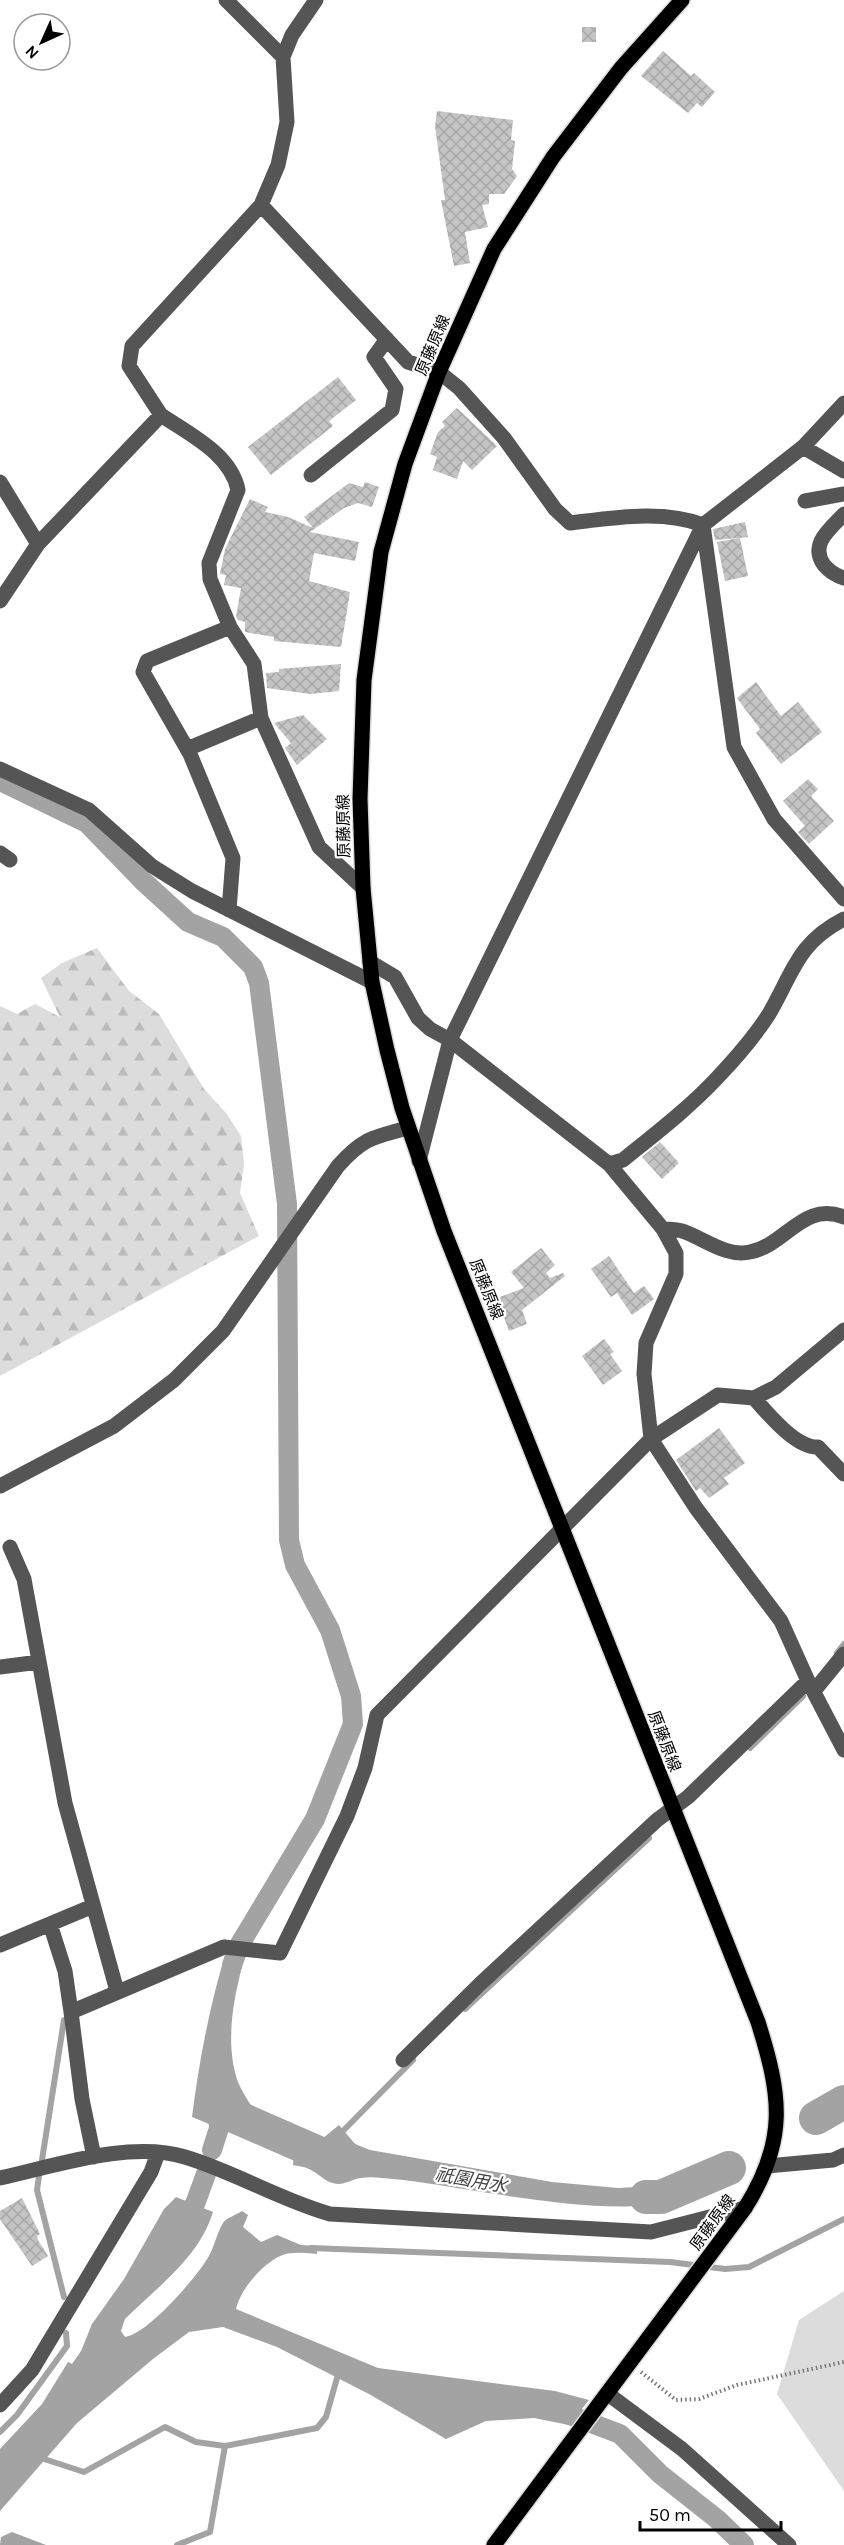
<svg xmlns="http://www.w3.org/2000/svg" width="844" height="2545" font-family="Karla,'Noto Sans JP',sans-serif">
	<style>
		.forest { fill: url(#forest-firs) }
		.pitch { fill: #dcdcdc }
		.water { fill: #a3a3a3 }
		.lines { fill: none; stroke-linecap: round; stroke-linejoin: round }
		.stream { stroke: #a3a3a3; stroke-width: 6 }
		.canal { stroke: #a3a3a3; stroke-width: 20 }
		.river { stroke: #a3a3a3; stroke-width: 34 }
		.building { fill: url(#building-cross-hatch) }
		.major-casing { stroke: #dbdbdb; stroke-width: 18 }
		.path { stroke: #777; stroke-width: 4; stroke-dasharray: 1.5 3; stroke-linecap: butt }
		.minor { stroke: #555; stroke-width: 15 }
		.major { stroke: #000; stroke-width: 15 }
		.labels { text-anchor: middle; stroke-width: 4.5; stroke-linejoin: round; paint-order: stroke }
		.street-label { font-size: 16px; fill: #000; stroke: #fff }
		.water-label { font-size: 18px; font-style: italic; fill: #444; stroke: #fff }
	</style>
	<defs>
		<pattern id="forest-firs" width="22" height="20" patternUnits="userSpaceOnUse" patternTransform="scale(1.5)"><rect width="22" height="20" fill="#dcdcdc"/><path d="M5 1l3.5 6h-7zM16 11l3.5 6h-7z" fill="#bbb"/></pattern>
		<pattern id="building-cross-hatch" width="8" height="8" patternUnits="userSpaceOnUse" patternTransform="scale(1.5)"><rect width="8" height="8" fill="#c4c4c4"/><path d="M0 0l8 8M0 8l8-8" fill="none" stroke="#a7a7a7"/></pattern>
	</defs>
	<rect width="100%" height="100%" fill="#fff"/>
	<path class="forest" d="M97 948 129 991 159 1014 204 1089 226 1113 241 1136 244 1164 240 1193 259 1236 0 1376V1006L17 1014 35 1004 60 1017 41 978 62 963Z"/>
	<path class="pitch" d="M844 2291V2491L777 2394 799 2320Z"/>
	<path class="water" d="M225 1955 245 1956C234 1995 224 2042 238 2082 243 2094 252 2107 260 2118L248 2140 192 2117C199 2062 209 2009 225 1955Z
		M339 2125 355 2144 370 2150 552 2182 618 2188 656 2186 685 2171 691 2192C642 2229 457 2184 393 2179 383 2178 370 2176 361 2178 353 2179 346 2184 338 2184 325 2183 321 2175 311 2170 306 2167 298 2166 293 2165L294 2154 303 2142 322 2139Z
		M176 2197 213 2212C199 2258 158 2286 125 2319L121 2331 125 2337C148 2334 199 2275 210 2254 215 2244 217 2233 223 2223 226 2218 236 2215 242 2211L248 2215 243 2227 261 2242 277 2235 301 2245 317 2246V2254C305 2253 289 2251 278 2257 261 2266 240 2290 236 2309L378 2368 555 2391 589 2400 569 2425 534 2418 486 2421 446 2439 369 2394 277 2347 223 2327 189 2332 153 2359 77 2423 0 2511V2449L42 2404 68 2362 72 2364 81 2351 92 2324 124 2279 164 2209Z
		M12 2532 46 2545H0L1 2537Z"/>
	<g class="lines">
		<path class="stream" d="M837 1653 844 1644
			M750 1748 803 1696
			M465 2009 649 1838
			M338 2136 413 2060
			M42 2160 64 2020
			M39 2176 37 2190 64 2297
			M311 2248 670 2262 725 2269 749 2267 844 2219
			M0 2432 17 2415 67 2346 66 2333
			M38 2457 84 2472 165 2427 196 2442 225 2446
			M177 2545 210 2532 225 2446 317 2428 326 2417 339 2371"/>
		<path class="canal" d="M0 781 87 823 143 881 188 922 223 937 253 967 259 983 287 1204 289 1540 295 1565 330 1630 351 1696 353 1724 315 1819 240 1944 232 1965
			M212 2150 219 2128 217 2102
			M179 2226 195 2204 206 2174
			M551 2408 620 2434 660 2474 717 2519 744 2545"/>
		<path class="river" d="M218 2109 321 2154 346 2158
			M816 2118 844 2102
			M646 2197H661L729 2168"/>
	</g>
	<path class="building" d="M582 27H596V42H582Z
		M663 51 691 76 694 73 715 92 702 107 697 103 688 113 641 76Z
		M437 111 513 120 511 140 515 141 512 169 517 176 504 194H489V204L482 205 488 227 465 232 470 263 454 266 441 200H445L435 126Z
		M338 377 356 400 329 421 333 426 271 475 248 447Z
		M457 408 497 446 472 470 463 461 457 479 433 470 437 457 430 454 438 432 445 426 442 422Z
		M365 482 379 487 372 507 358 503 344 508 310 532 359 542 355 561 314 553 309 581 350 592 341 647 274 641V637L245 632V622L238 620 236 617 241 588 224 585 226 575 220 574 225 549 250 499 268 507 265 512 288 517 313 528 304 517 349 483 363 487Z
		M745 522 748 537 740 538 748 576 725 581 717 542 739 538 715 540 713 529Z
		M341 664 339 691 310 694 267 688 266 673 279 672V669Z
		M756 682 781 716 798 702 822 732 781 764 756 733 760 729 737 698Z
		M303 715 327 739 297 765 285 748 291 743 274 723Z
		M808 779 818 789 811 796 834 821 809 844 798 832 805 826 783 801Z
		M660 1142 679 1163 662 1179 642 1157Z
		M541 1248 555 1265 546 1273 550 1278 563 1273 565 1276 522 1310 527 1324 509 1331 497 1298 524 1288 511 1272Z
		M609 1256 634 1293 644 1286 654 1299 632 1315 617 1293 611 1297 591 1269Z
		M604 1339 614 1352 610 1354 622 1371 603 1385 582 1356Z
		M719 1428 745 1463 724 1478 729 1484 709 1498 700 1488 696 1491 676 1460Z
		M22 2198 40 2234 37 2236 38 2240 48 2256 32 2266 0 2219V2211Z"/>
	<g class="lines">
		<defs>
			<path id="major" d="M494 2545 745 2208C788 2140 781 2095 758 2022L444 1231 402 1108 387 1050 372 982 363 888 360 799 364 680 381 552 405 464 439 372 494 249 553 157 621 68 682 0"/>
		</defs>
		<use href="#major" class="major-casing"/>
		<path class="path" d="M641 2372 676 2400 699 2399 737 2385 844 2362"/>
		<path class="minor" d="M226 0 283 57
			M261 205 408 362 439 372 459 388 504 438 555 509 570 523C612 518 663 509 703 525L734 747 774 819 844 899
			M161 415C189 434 231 454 238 490L209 563 210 579 230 627 254 664 261 718 319 847 363 888
			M803 447 844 471
			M311 475 392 410 396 389 374 357 387 339
			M0 482 38 544
			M805 501 844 494
			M844 514C830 529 809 544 824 565 829 571 837 576 844 578
			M0 601 38 544 161 415 129 366 132 346 261 205 278 165 287 122 283 57 292 35 316 0
			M187 749 261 718
			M0 769 89 810 152 866 192 891 372 982
			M0 853 10 860
			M229 910 233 858 190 754 143 672 147 661 230 627
			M370 962 395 977 418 1018 430 1029 450 1040 609 1164 663 1229 676 1253V1274L646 1343 644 1374 651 1439 696 1508 781 1621 808 1681 844 1750
			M419 1161 450 1040 703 525 803 447 844 403
			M609 1164 623 1160C655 1134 689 1108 717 1078 735 1059 755 1036 769 1014 793 973 797 943 844 919
			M663 1229C670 1229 678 1229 685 1232 706 1240 727 1257 750 1252 786 1245 803 1201 844 1217
			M754 1398C768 1414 796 1448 818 1447L844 1474
			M0 1486 114 1426 174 1380 223 1331 338 1166C363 1138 373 1137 408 1128
			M10 1547 24 1579 65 1803 117 1991
			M0 1667 39 1662
			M814 1691 844 1654
			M50 1924 65 1971 71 2012
			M0 1945 93 1906
			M403 2060 480 1984 657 1820 688 1797 808 1681
			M94 2157 82 2099 71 2012 224 1947 280 1953 347 1816 365 1768 377 1715 651 1439 718 1395 754 1398 776 1387 844 1330
			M767 2166 833 2160 844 2155
			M0 2178C55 2166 130 2140 185 2157 235 2172 280 2200 330 2214L651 2232 745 2208
			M608 2394 682 2449 789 2545
			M0 2405 32 2370 151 2172 158 2153"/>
		<use href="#major" class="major"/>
	</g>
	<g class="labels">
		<g class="street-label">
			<text transform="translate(432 345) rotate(-67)" y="6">原藤原線</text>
			<text transform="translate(343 826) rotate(-91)" y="6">原藤原線</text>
			<text transform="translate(487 1289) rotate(68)" y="6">原藤原線</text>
			<text transform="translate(665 1741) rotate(69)" y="6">原藤原線</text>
			<text transform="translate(712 2222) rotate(-54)" y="6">原藤原線</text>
		</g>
		<g class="water-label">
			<text transform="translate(471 2180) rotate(10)" y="6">祇園用水</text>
		</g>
	</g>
	<g transform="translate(42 42) rotate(225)"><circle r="28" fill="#ffffff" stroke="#999999" stroke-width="1.5"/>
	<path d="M0-4.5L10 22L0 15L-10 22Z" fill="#000000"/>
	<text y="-9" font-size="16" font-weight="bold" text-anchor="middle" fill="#000000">N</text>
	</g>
	<path d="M640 2521v9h141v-9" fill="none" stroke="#000000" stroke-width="3"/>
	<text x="649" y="2521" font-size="18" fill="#000000" stroke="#ffffff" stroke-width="4.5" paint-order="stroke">50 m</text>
</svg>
